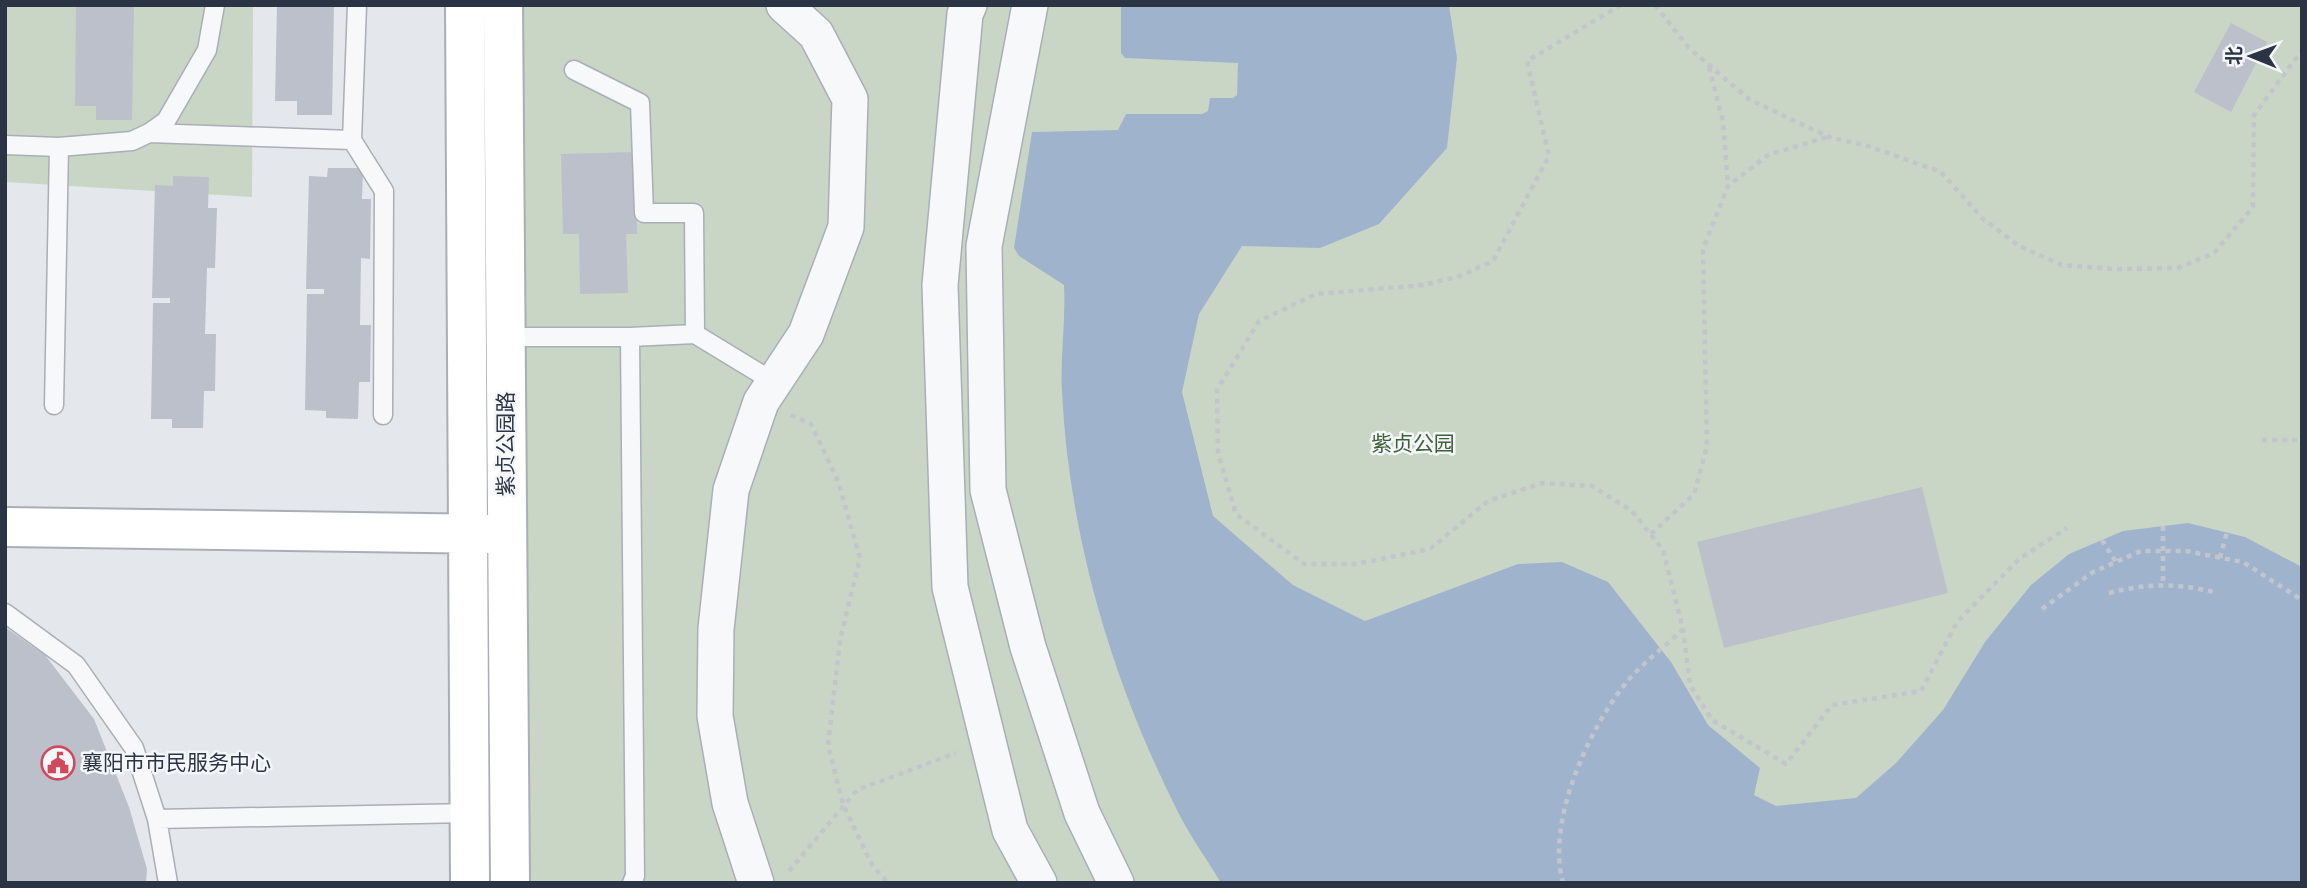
<svg xmlns="http://www.w3.org/2000/svg" width="2307" height="888" font-family="Helvetica,'Noto Sans SC',sans-serif">
	<style>
		.green { fill: #c9d6c5 }
		.water { fill: #9fb4cc }
		.building { fill: #bbc0ca }
		.lines { fill: none; stroke-linecap: round; stroke-linejoin: round }
		.lane-casing { stroke: #a9aeb7; stroke-width: 21 }
		.street-casing { stroke: #a9aeb7; stroke-width: 38 }
		.secondary-casing { stroke: #a9aeb7; stroke-width: 42 }
		.path { stroke: #c2c5cb; stroke-width: 4.5; stroke-dasharray: 5 5; stroke-linecap: butt }
		.lane { stroke: #f7f8fa; stroke-width: 18 }
		.street { stroke: #f7f8fa; stroke-width: 35 }
		.secondary { stroke: #fff; stroke-width: 38 }
		.labels { text-anchor: middle; stroke-width: 5; stroke-linejoin: round; paint-order: stroke }
		.street-label { font-size: 21px; fill: #2b3445; stroke: #f4f6f9 }
		.park-label { font-size: 21px; fill: #3f6138; stroke: #f4f6f9 }
		.poi-label { font-size: 21px; fill: #2b3445; stroke: #f4f6f9; text-anchor: start }
	</style>
	<rect width="100%" height="100%" fill="#e4e7ec"/>
	<path class="green" d="M5 5H253L252 197 5 182Z
		M522 5H2302V883H526Z"/>
	<path class="water" d="M1121 5H1449L1457 58 1447 148 1379 224 1320 248 1242 246 1199 314 1182 392 1213 516 1293 585 1365 621 1518 564 1562 562 1608 582 1671 662 1708 725 1760 768 1754 795 1776 806 1856 798 1896 763 1943 710 1985 642 2031 585 2069 554 2123 531 2188 523 2245 537 2302 567V883H1221C1207 859 1189 835 1177 810 1112 681 1069 536 1062 392 1060 356 1066 320 1064 285L1019 256 1014 248 1032 132 1118 130 1126 114H1202L1208 111 1210 98H1233L1237 95 1238 63 1125 58 1121 53Z"/>
	<path class="building" d="M76 5H134L132 120H96V106H75Z
		M277 5H334L332 115H297V101H275Z
		M2231 23 2267 42 2231 112 2194 92Z
		M636 152 637 234H626L628 293 580 294 579 234H563L561 154Z
		M328 168H363L362 199H371L370 259 361 258 360 325H371L370 382H359L358 419 326 418V411L305 410 307 294H324V289H306L309 176 327 177Z
		M173 176 209 177 208 208H217L215 268H207L205 334H216L215 391H204L203 428H172V419H151L153 303H170V298H152L155 185 173 186Z
		M1922 487 1948 593 1724 648 1697 542Z
		M5 627 45 655 94 719 129 807 147 869 146 883H5Z"/>
	<g class="lines">
		<defs>
			<path id="lane" d="M357 5 352 140 384 191 383 415
				M574 70 640 103 644 213H694L695 334 630 337
				M149 133 352 140
				M5 145 59 147 132 141 149 133 166 121 207 50 215 5
				M695 334 774 382
				M505 337H630L635 876 632 883
				M54 405 59 147
				M5 613 76 665 134 748 157 819 168 883
				M157 819 470 813"/>
			<path id="street" d="M969 5 965 14 940 285 950 587 1010 830 1039 883
				M1030 5 984 246 988 490 1028 647 1082 813 1116 883
				M756 883 730 803 715 716 716 629 731 490 761 402 806 334 846 227 850 99 816 34 784 5"/>
			<path id="secondary" d="M465 5 470 883
				M503 5 510 883
				M5 527 493 534"/>
		</defs>
		<use href="#lane" class="lane-casing"/>
		<use href="#street" class="street-casing"/>
		<use href="#secondary" class="secondary-casing"/>
		<path class="path" d="M1621 5 1527 61 1549 156 1493 261 1460 276 1424 285 1316 294 1259 321 1217 390 1218 453 1236 514 1304 564H1356L1430 549 1488 501 1542 483 1592 486 1632 511 1663 550 1683 629 1690 685 1712 720 1786 764 1832 705 1921 691 1957 622 2019 559 2067 528
			M1655 5 1689 48 1750 100 1829 137 1868 146 1941 172 1982 218 2019 246 2062 265 2115 269 2178 268 2214 253 2253 207 2254 115 2302 50
			M1709 67 1723 122 1728 186
			M791 415 811 424 838 481 860 558 840 640 828 745 843 804 872 865 888 883
			M2262 440H2302
			M2163 526V584
			M1651 534 1694 494 1707 446 1703 249 1728 186 1768 155 1827 137
			M2102 540 2116 562
			M2220 558 2227 532
			M2109 593C2148 583 2179 583 2217 593
			M2042 609 2093 572 2141 551H2186L2243 562 2302 600
			M789 871 857 790 956 753
			M1563 883C1546 822 1588 731 1625 684 1641 664 1665 647 1683 629"/>
		<use href="#lane" class="lane"/>
		<use href="#street" class="street"/>
		<use href="#secondary" class="secondary"/>
	</g>
	<defs>
		<symbol id="civic-ring" viewBox="-11 -11 22 22"><circle r="9.5" fill="#f4f6f9" stroke="#d1495b" stroke-width="1.5"/><path d="M-.6-6.5H3V-4.5H.6V-3L4-1V1h2V6H-6V1h2V-1L-.6-3ZM-1.2 2.5V6h2.4V2.5Z" fill="#d1495b"/></symbol>
	</defs>
	<g fill-rule="evenodd">
		<use href="#civic-ring" x="39" y="744" width="38" height="38"/>
	</g>
	<g class="labels">
		<g class="street-label">
			<text transform="translate(506 444) rotate(-90)" y="7">紫贞公园路</text>
		</g>
		<g class="park-label">
			<text x="1413" y="451">紫贞公园</text>
		</g>
		<g class="poi-label">
			<text x="82" y="770">襄阳市市民服务中心</text>
		</g>
	</g>
	<rect width="2307" height="888" fill="none" stroke="#2b3445" stroke-width="14"/>
	<g transform="translate(2251 56) rotate(271)" stroke="#f4f6f9" stroke-width="5" paint-order="stroke">
	<path d="M0-5L12 26L0 18L-12 26Z" fill="#2b3445"/>
	<text y="-10" font-size="19" font-weight="bold" text-anchor="middle" fill="#2b3445">北</text>
	</g>
</svg>
